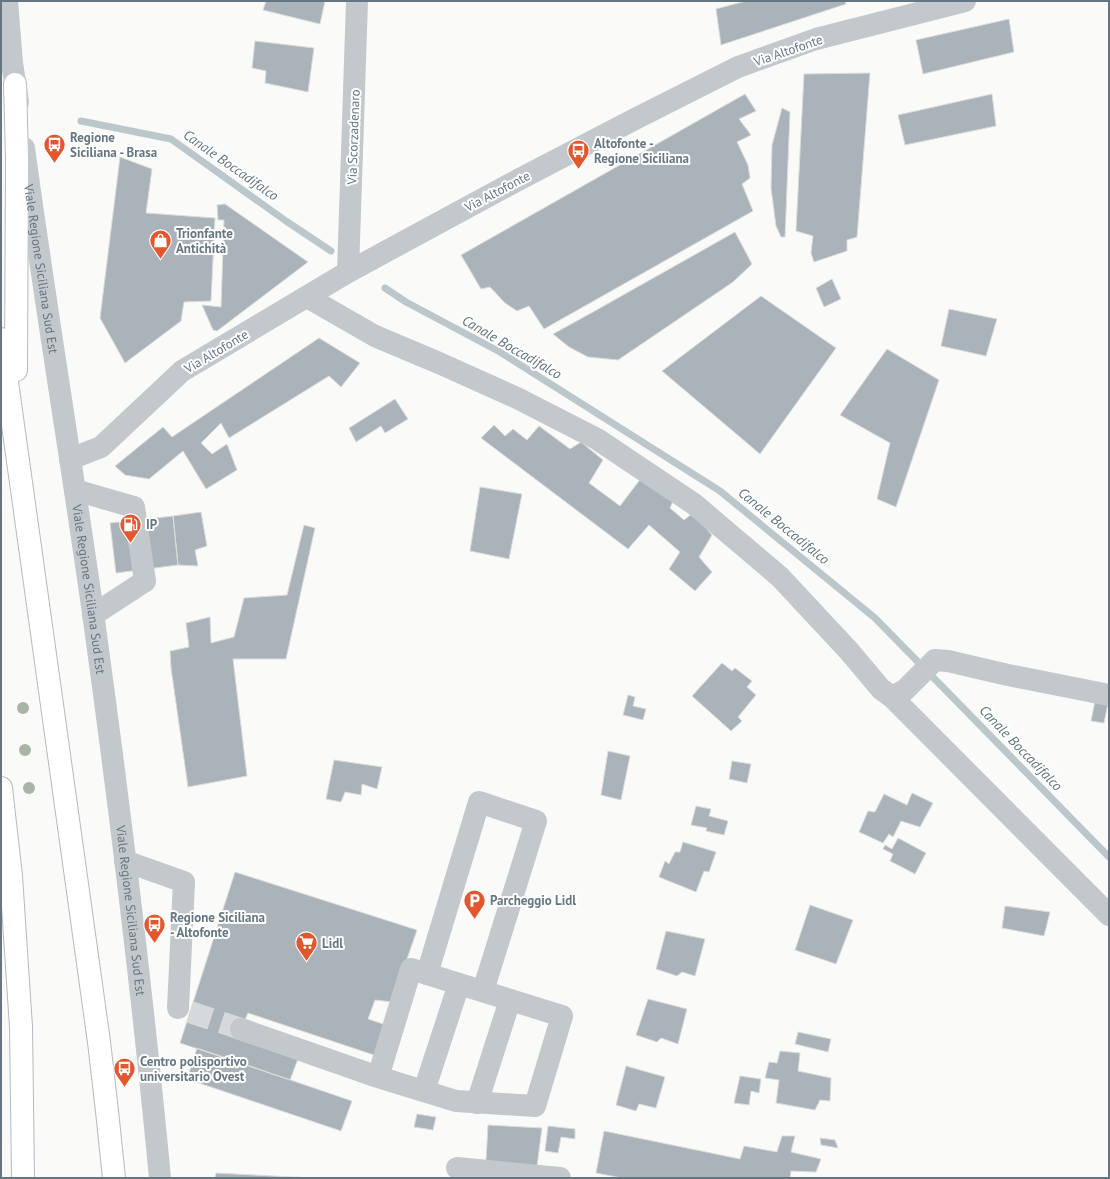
<svg xmlns="http://www.w3.org/2000/svg" width="1110" height="1179" font-family="'PT Sans',sans-serif">
	<style>
		.lines { fill: none; stroke-linecap: round; stroke-linejoin: round }
		.stream { stroke: #bbc7cb; stroke-width: 7 }
		.building { fill: #aab3b9; stroke: #dcdcda }
		.minor-tunnel { stroke: #d5d9db; stroke-width: 22; stroke-dasharray: 22 11; stroke-linecap: butt }
		.major-casing { stroke: #b5babe; stroke-width: 24 }
		.minor { stroke: #c3c8cc; stroke-width: 22 }
		.major { stroke: #fff; stroke-width: 22 }
		.tree { fill: #aab4a7 }
		.labels { text-anchor: middle; stroke-width: 4; stroke-linejoin: round; paint-order: stroke }
		.street-label { font-size: 13px; fill: #657683; stroke: #fff }
		.poi-label { font-size: 13px; font-weight: bold; fill: #657683; stroke: #fff; text-anchor: start }
		.water-label { font-size: 14px; font-style: italic; fill: #60757c; stroke: #fff }
	</style>
	<rect width="100%" height="100%" fill="#fafaf8"/>
	<g class="lines">
		<path class="stream" d="M81 121 171 139 286 221 331 251
			M385 288 406 302 500 352 720 491 875 618 1109 857"/>
	</g>
	<path class="building" d="M266 1H325L320 24 263 10Z
		M746 1H845L846 4 721 45 716 9Z
		M1009 19 1014 52 923 74 916 40Z
		M255 41 314 48 308 92 265 83 266 71 252 68Z
		M870 73 857 237 847 240V251L814 262 811 253 813 236 796 231 804 74Z
		M745 94 756 111 739 119 751 135 737 142 748 165 750 178 742 184 753 211 544 329 529 306 517 311 505 303 490 287 481 289 461 255Z
		M992 94 996 126 905 145 898 115Z
		M782 108 790 112 785 237H781L776 226 771 188 772 145Z
		M120 157 152 169 146 213 215 218 211 301 184 302 181 321 125 363 100 318Z
		M225 204 308 262 217 331 213 330 202 305 221 307 224 220H218L217 205Z
		M735 232 752 264 733 282 618 360 588 357 569 347 553 334 593 312Z
		M832 279 841 299 824 307 816 288Z
		M761 296 836 348 760 454 662 371Z
		M949 309 997 319 986 356 941 346Z
		M319 338 360 363 341 387 329 376 229 438 221 423 201 443 212 454 227 444 237 470 206 489 183 451 149 479 125 475 115 466 163 427 172 437Z
		M887 349 939 380 896 507 877 499 890 443 840 415Z
		M395 399 408 419 385 433 381 426 356 442 349 428Z
		M494 425 505 436 513 429 527 440 539 426 570 449 581 442 603 460 589 483 620 506 642 477 673 501 670 508 684 520 693 513 712 535 699 557 712 572 695 591 669 569 680 552 649 525 628 549 481 438Z
		M480 487 522 494 509 559 470 551Z
		M201 512 207 546 195 550 198 566 178 565 173 516Z
		M173 516 178 565 116 573 110 523Z
		M304 525 315 528 286 659H233L247 776 188 787 171 668 170 651 189 647 186 623 210 617 211 643 234 637 244 598 287 595Z
		M722 663 732 671 735 668 752 681 747 687 756 695 738 717 742 721 731 731 692 696Z
		M628 695 635 697 633 706 646 709 643 720 623 715Z
		M1095 701 1108 703 1104 723 1091 721Z
		M608 751 630 756 621 800 601 795Z
		M334 760 382 767 377 789 362 784 361 795 345 792 341 802 326 799Z
		M732 761 751 764 747 783 729 779Z
		M912 793 933 803 920 827 901 821 893 837 889 834 883 843 859 832 868 811 875 812 884 794 907 805Z
		M696 806 711 809 709 816 728 821 724 835 706 831 707 828 691 825Z
		M898 838 926 853 915 874 890 861 893 854 883 849 885 845 892 849Z
		M683 842 716 852 709 872 704 871 696 892 659 877 665 861 669 864 675 852H680Z
		M235 872 417 930 392 1002 375 1000 368 1019 386 1025 374 1055 248 1013 237 1039 298 1059 290 1080 180 1043Z
		M810 905 853 920 836 964 795 950Z
		M1005 906 1050 912 1044 936 1002 928Z
		M666 931 705 939 695 976 682 972 677 976 656 969Z
		M648 999 687 1009 678 1044 661 1038 657 1042 636 1035Z
		M798 1032 831 1039 828 1052 795 1044Z
		M197 1048 352 1101 341 1131 187 1079Z
		M780 1051 800 1053 798 1071 831 1078 830 1101 820 1100 815 1110 776 1103 779 1080 765 1078 769 1062 777 1063Z
		M626 1066 665 1077 656 1108 639 1104 636 1111 616 1105Z
		M740 1076 761 1079 759 1093 751 1091 749 1105 734 1103Z
		M417 1114 436 1117 433 1130 414 1127Z
		M488 1125 542 1128 537 1166 486 1161Z
		M548 1126 575 1129V1139L561 1137 558 1153 545 1151Z
		M604 1131 740 1159 744 1146 777 1152 782 1136H795L791 1152 821 1159 816 1172 791 1171 790 1178H622L596 1173Z
		M820 1138 835 1140 838 1148 821 1145Z
		M216 1173 292 1177H299L303 1178H215Z"/>
	<g class="lines">
		<path class="minor-tunnel" d="M190 1012 241 1029"/>
		<defs>
			<path id="major" d="M15 84 17 159 16 370
				M1 339 99 1042 107 1111 114 1178
				M1 788 11 876 21 1027 23 1178"/>
		</defs>
		<use href="#major" class="major-casing"/>
		<g class="minor">
			<path d="M7 1 12 63 18 102"/>
			<path id="s1" d="M24 148C45 303 71 458 93 613 119 801 142 989 160 1178"/>
			<path d="M348 272 357 1"/>
			<path d="M307 297 375 336 439 363 517 398 597 439 694 504 780 577 849 651 881 689 892 697 905 690 935 660 948 661 1008 675 1109 695"/>
			<path d="M70 459 101 447 182 371 348 272 518 180 635 119 738 67 816 39 965 1"/>
			<path d="M75 490 134 507 145 581 93 615"/>
			<path d="M892 697 1109 915"/>
			<path d="M125 861 184 882 178 1008"/>
			<path d="M427 974 479 802 536 821 483 991"/>
			<path d="M241 1029 378 1077 456 1101 535 1106 562 1016 411 969 378 1077"/>
			<path d="M424 1091 459 984"/>
			<path d="M477 1103 510 1000"/>
			<path d="M457 1168 560 1178"/>
		</g>
		<use href="#major" class="major"/>
	</g>
	<g class="tree">
		<circle cx="23" cy="708" r="6"/>
		<circle cx="25" cy="750" r="6"/>
		<circle cx="29" cy="788" r="6"/>
	</g>
	<defs>
		<symbol id="bus-pin" viewBox="-11 -11 22 30"><path d="M0 17L-7.5 6A9.5 9.5 0 1 1 7.5 6Z" fill="#e4572e" stroke="#fff"/><path d="M-5-6H5V4H4V6H2V4H-2V6H-4V4H-5ZM-3.5-4V0h7V-4ZM-3.5 1.2v1.5H-2V1.2ZM2 1.2v1.5H3.5V1.2Z" fill="#fff"/></symbol>
		<symbol id="shop-pin" viewBox="-11 -11 22 30"><path d="M0 17L-7.5 6A9.5 9.5 0 1 1 7.5 6Z" fill="#e4572e" stroke="#fff"/><path d="M-5-2.5h2.3a2.7 3.5 0 0 1 5.4 0H5L5.5 6h-11ZM-1.5-2.5h3a1.5 2.3 0 0 0-3 0Z" fill="#fff"/></symbol>
		<symbol id="fuel-pin" viewBox="-11 -11 22 30"><path d="M0 17L-7.5 6A9.5 9.5 0 1 1 7.5 6Z" fill="#e4572e" stroke="#fff"/><path d="M-5.5-6h7V0h2V4h1.3V-2.5L3-4.5l.8-.8L6-3V5H2.5V1h-1V6h-7ZM-4.2-4.7v3.2H.2V-4.7Z" fill="#fff"/></symbol>
		<symbol id="parking-pin" viewBox="-11 -11 22 30"><path d="M0 17L-7.5 6A9.5 9.5 0 1 1 7.5 6Z" fill="#e4572e" stroke="#fff"/><path d="M-3.5-5.5H1a3.5 3.5 0 0 1 0 7H-1V5.5H-3.5ZM-1-3.4V-.6H.8a1.4 1.4 0 0 0 0-2.8Z" fill="#fff"/></symbol>
		<symbol id="supermarket-pin" viewBox="-11 -11 22 30"><path d="M0 17L-7.5 6A9.5 9.5 0 1 1 7.5 6Z" fill="#e4572e" stroke="#fff"/><path d="M-6-5.5h2.5l.6 2H6L4.5 2H-2.5L-4.4-4H-6ZM-1.5 3.2a1.3 1.3 0 1 0 .1 0ZM3 3.2a1.3 1.3 0 1 0 .1 0Z" fill="#fff"/></symbol>
	</defs>
	<g fill-rule="evenodd">
		<use href="#bus-pin" x="42" y="132" width="25" height="34"/>
		<use href="#bus-pin" x="566" y="138" width="25" height="34"/>
		<use href="#shop-pin" x="148" y="228" width="25" height="34"/>
		<use href="#fuel-pin" x="118" y="512" width="25" height="34"/>
		<use href="#parking-pin" x="462" y="888" width="25" height="34"/>
		<use href="#bus-pin" x="142" y="912" width="25" height="34"/>
		<use href="#supermarket-pin" x="294" y="930" width="25" height="34"/>
		<use href="#bus-pin" x="112" y="1056" width="25" height="34"/>
	</g>
	<g class="labels">
		<g class="street-label">
			<text transform="translate(788 50) rotate(-19)" y="5">Via Altofonte</text>
			<text transform="translate(353 137) rotate(-88)" y="5">Via Scorzadenaro</text>
			<text transform="translate(497 191) rotate(-28)" y="5">Via Altofonte</text>
			<text dy="5" stroke="none"><textPath href="#s1" startOffset="122">Viale Regione Siciliana Sud Est</textPath></text>
			<text transform="translate(216 351) rotate(-31)" y="5">Via Altofonte</text>
			<text dy="5" stroke="none"><textPath href="#s1" startOffset="446">Viale Regione Siciliana Sud Est</textPath></text>
			<text dy="5" stroke="none"><textPath href="#s1" startOffset="770">Viale Regione Siciliana Sud Est</textPath></text>
		</g>
		<g class="poi-label">
			<text x="70" y="142">Regione<tspan x="70" dy="15">Siciliana - Brasa</tspan></text>
			<text x="594" y="148">Altofonte -<tspan x="594" dy="15">Regione Siciliana</tspan></text>
			<text x="176" y="238">Trionfante<tspan x="176" dy="15">Antichità</tspan></text>
			<text x="146" y="529">IP</text>
			<text x="490" y="905">Parcheggio Lidl</text>
			<text x="170" y="922">Regione Siciliana<tspan x="170" dy="15">- Altofonte</tspan></text>
			<text x="322" y="948">Lidl</text>
			<text x="140" y="1066">Centro polisportivo<tspan x="140" dy="15">universitario Ovest</tspan></text>
		</g>
		<g class="water-label">
			<text transform="translate(231 165) rotate(35)" y="5">Canale Boccadifalco</text>
			<text transform="translate(512 347) rotate(30)" y="5">Canale Boccadifalco</text>
			<text transform="translate(784 526) rotate(39)" y="5">Canale Boccadifalco</text>
			<text transform="translate(1021 748) rotate(46)" y="5">Canale Boccadifalco</text>
		</g>
	</g>
	<rect width="1110" height="1179" fill="none" stroke="#657683" stroke-width="4"/>
</svg>
